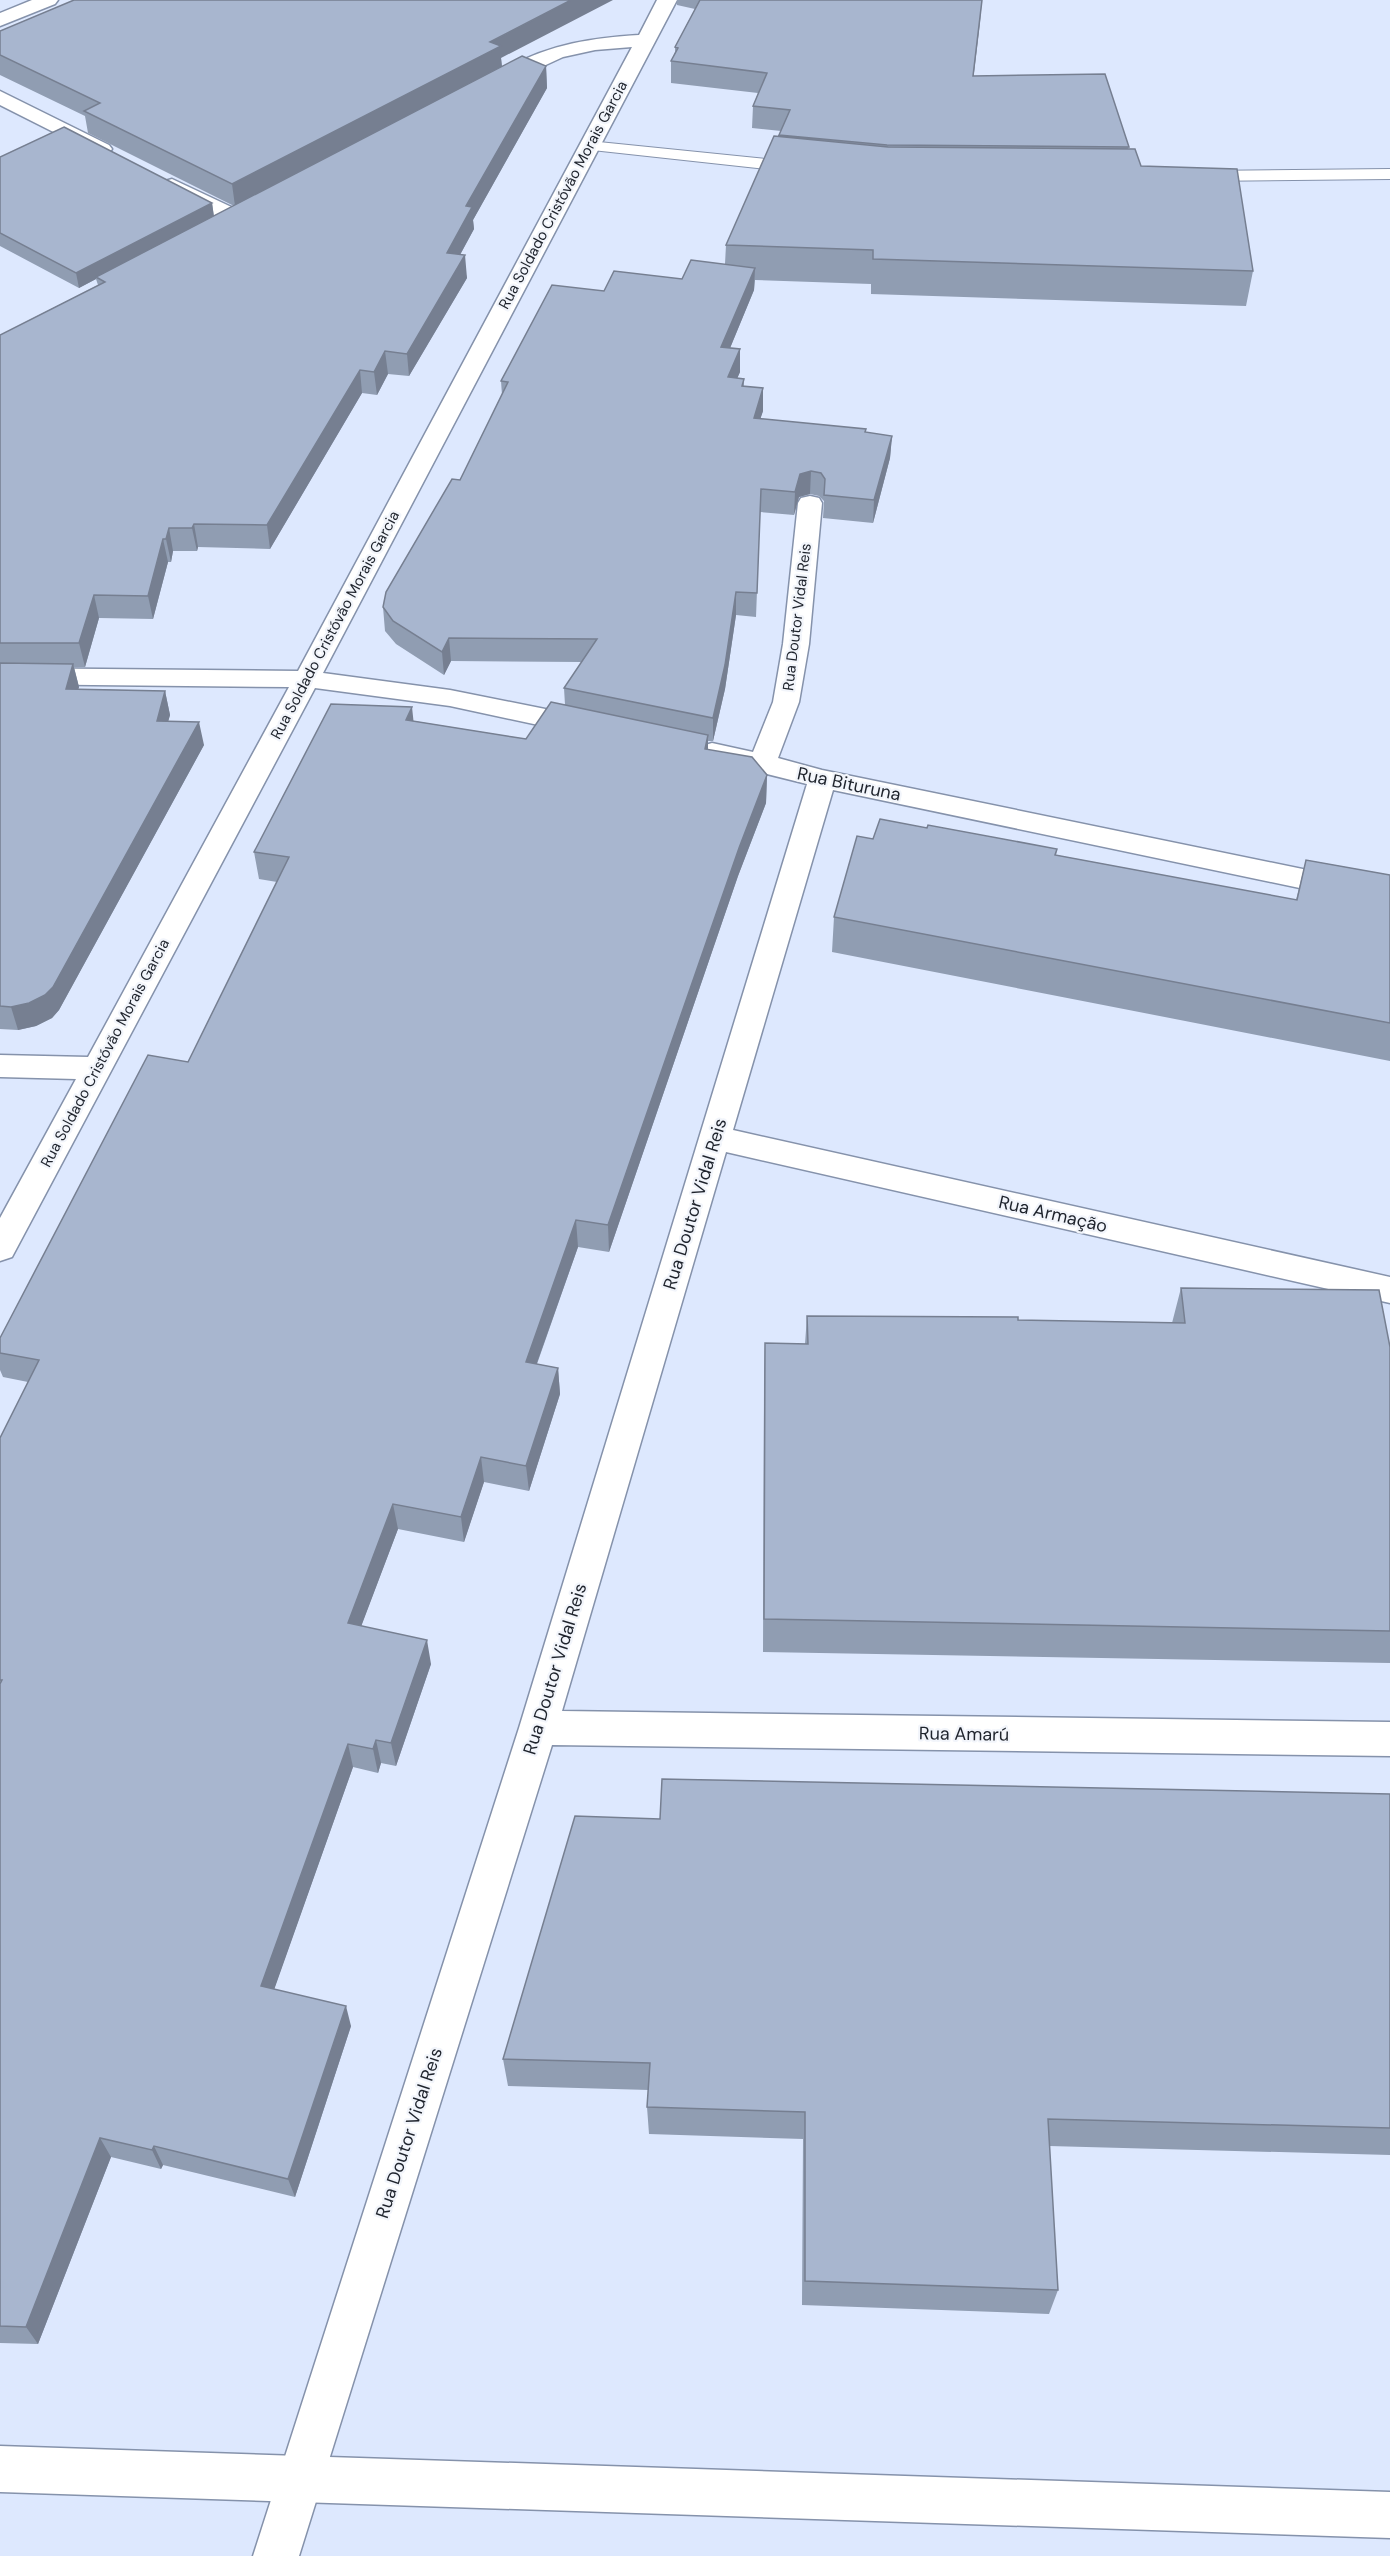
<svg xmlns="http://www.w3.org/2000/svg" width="1390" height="2556" font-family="'DM Sans',sans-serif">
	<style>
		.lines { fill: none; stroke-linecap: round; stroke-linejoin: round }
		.service-casing { stroke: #8592ab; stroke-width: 2 }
		.minor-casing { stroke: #8592ab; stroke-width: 3 }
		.secondary-casing { stroke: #8592ab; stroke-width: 3 }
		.service { fill: #fff; fill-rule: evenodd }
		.minor { fill: #fff; fill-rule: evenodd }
		.secondary { fill: #fff; fill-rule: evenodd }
		.wall { fill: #909db2 }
		.shaded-wall { fill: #767f91 }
		.building { fill: #a8b6cf; stroke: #767f91; stroke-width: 1.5 }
		.labels { text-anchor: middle; stroke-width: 4.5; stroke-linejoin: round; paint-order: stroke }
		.far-street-label { font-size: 15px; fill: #1e232c; stroke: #f2f5fb }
		.street-label { font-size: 18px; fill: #1e232c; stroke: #f2f5fb }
	</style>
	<rect width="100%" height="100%" fill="#dde8fe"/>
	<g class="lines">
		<defs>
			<path id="service" d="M589 141 795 162 803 167 795 172 583 149 581 146 583 143Z
				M1390 169V179L1203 181 1195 176 1203 171Z"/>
			<path id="minor" d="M32 0H58L55 4 0 26V13Z
				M657 0H677L323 673 450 690 585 717 595 720 598 726 595 732 585 735 450 706 315 688 12 1257 0 1261V1218L76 1079 0 1077V1055L88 1057 289 687 0 684V668L298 671 632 47 595 50 563 57 496 88 489 86 486 82C491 75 501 71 509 67 551 44 592 38 639 35Z
				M0 91 109 145 112 149 109 153 102 155 95 153 0 105Z
				M172 179 242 212 245 217 242 222 234 223 226 222 165 189 161 185 165 181Z
				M810 496 819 498 822 503 809 644 799 702 778 758 822 770 1390 887V907L833 790 733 1130 1390 1277V1303L726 1152 562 1711 1390 1722V1756L552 1745 299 2556H253L519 1728 807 784 702 758 698 752 702 746 712 743 753 752 773 702 783 644 798 503 801 498Z"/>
			<path id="secondary" d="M0 2446 1390 2492V2538L0 2492Z"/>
		</defs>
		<use href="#service" class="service-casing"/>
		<use href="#minor" class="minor-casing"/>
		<use href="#secondary" class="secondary-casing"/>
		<use href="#service" class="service"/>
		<use href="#minor" class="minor"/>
		<use href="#secondary" class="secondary"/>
	</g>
	<path class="wall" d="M677 0H982L973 76 1129 147 1128 149 1141 166 1253 271 1246 306 871 294V284L755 280 754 290 730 348 740 349V372L737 378 744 379V386L763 411 760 419 892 436 890 458 873 523 823 518 824 501 819 496 810 494 799 497 794 515 760 512 756 617 736 615 725 689 713 741H708V749L767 775 766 803 738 876 609 1252 578 1247 537 1364 558 1368 560 1394 529 1491 484 1482 464 1542 398 1529 361 1626 431 1664 396 1766 381 1763 378 1773 353 1767 274 1989 351 2026 295 2197 163 2165 161 2169 111 2157 38 2344 0 2343V1438L28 1382 3 1377 0 1370V1338L188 1062 277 882 259 879 254 852 414 721 526 739 565 705 564 688 582 662 451 661 444 675 396 644 385 631 383 607 460 480 502 395 501 381 604 291 682 279 725 264 726 245 779 137 781 131 752 128 753 106 758 93 671 83V61L675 52V47L695 9 677 5Z
		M0 31 501 58 502 66H546L547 88 473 220 474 229 460 255 467 278 409 376 388 374 377 395 362 393 270 549 198 547 197 551H173L171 562H168L153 619 99 618 85 667H74L79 687 78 689 165 691 170 715 168 721 204 745 59 1010 52 1018 36 1026 18 1030 0 1029V335L98 285 96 279 79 288 0 246V157L212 203 214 216 234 206 88 133 85 116 0 75Z
		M927 828 1057 849 1056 855 1296 900 1306 860 1390 875V1061L832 952 834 917Z
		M1181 1288 1390 1347V1663L763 1652 764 1378 765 1343 805 1344 807 1316 1172 1323Z
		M1390 1794V2155L1049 2146 1058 2290 1049 2314 802 2305 803 2139 649 2134 647 2107 649 2090 508 2086 503 2059 660 1819Z"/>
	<path class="shaded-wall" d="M571 0H613L501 58 502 68 235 206 232 184 490 42Z
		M982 0 980 22 971 98 973 76Z
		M546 66 547 88 473 220 474 229 449 275 447 253 466 206Z
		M212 203 214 218 96 277V279L79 288 76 273Z
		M465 255 467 278 409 376 407 354Z
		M755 268 754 290 721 370V347Z
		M740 349V372L728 400V377Z
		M385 351 388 374 377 395 374 372Z
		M360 370 362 393 270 549 267 525Z
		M763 388V411L753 441 754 418Z
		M892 436 890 458 873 523 874 500Z
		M811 471 810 494 799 497 794 515 795 492 800 474Z
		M194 524 198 547 197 551 192 528Z
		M169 528 173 551 171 562 166 539Z
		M163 539 168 562 153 619 148 596Z
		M736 592V615L725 689 713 741V718Z
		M94 595 99 618 85 667 79 643Z
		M449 638 451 661 444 675 442 652Z
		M73 664 79 687 72 712 66 689Z
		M165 691 170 715 162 744 157 721Z
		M412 707 415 735 406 720Z
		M199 722 204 745 59 1010 52 1018 36 1026 18 1030 11 1007Z
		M708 735V763L705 749Z
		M767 775 766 803 738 876 609 1252 608 1225 739 848Z
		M576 1220 578 1247 528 1388 526 1362Z
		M558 1368 560 1394 529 1491 526 1466Z
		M481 1457 484 1482 464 1542 461 1517Z
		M393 1504 398 1529 353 1648 348 1623Z
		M427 1640 431 1664 396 1766 391 1743Z
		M376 1740 381 1763 378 1773 373 1749Z
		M348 1744 353 1767 268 2007 261 1986Z
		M346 2006 351 2026 295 2197 288 2179Z
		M100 2138 111 2157 38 2344 26 2327Z
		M154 2146 163 2165 161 2169 152 2150Z"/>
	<path class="building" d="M74 0H571L490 42 501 46 232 184 84 111 100 103 0 55V31Z
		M700 0H982L973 76 1105 74 1129 147 887 145 779 135 790 110 753 106 767 73 671 61 678 48 675 47Z
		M522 56 546 66 466 206 472 207 447 253 465 255 407 354 385 351 374 372 360 370 267 525 194 524 192 528H169L166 539H163L148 596 94 595 79 643H0V335L105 282 96 277Z
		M64 127 212 203 76 273 0 233V157Z
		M774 136 888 147 1135 149 1141 166 1237 169 1253 271 873 259V250L726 245Z
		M691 260 755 268 721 347 740 349 728 377 744 379 742 386 763 388 754 418 866 429 865 432 892 436 874 500 824 495 825 479 821 473 811 471 800 474 795 492 761 489 757 593 736 592 725 665 713 718 564 688 597 639 449 638 442 652 393 621 383 607 386 592 452 479 460 480 508 382 501 381 552 285 604 291 614 271 682 279Z
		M0 663 73 664 66 689 165 691 157 721 199 722 53 987 45 995 29 1003 11 1007 0 1006Z
		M551 702 708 735 705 749 752 757 767 775 739 848 608 1225 576 1220 526 1362 558 1368 526 1466 481 1457 461 1517 393 1504 348 1623 427 1640 391 1743 376 1740 373 1749 348 1744 261 1986 346 2006 288 2179 154 2146 152 2150 100 2138 26 2327 0 2326V1684L2 1680H0V1438L39 1360 0 1353V1338L148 1055 188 1062 289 857 254 852 331 704 412 707 406 720 526 739Z
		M880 819 927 828 928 825 1057 849 1055 855 1297 900 1306 860 1390 875V1023L834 917 857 836 873 839Z
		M1181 1288 1379 1290 1390 1347V1631L764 1619 765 1343 808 1344 807 1316 1018 1317V1320L1185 1323Z
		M662 1779 1390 1794V2128L1048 2119 1058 2290 805 2281V2112L647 2107 650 2063 503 2059 575 1816 660 1819Z"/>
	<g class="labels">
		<g class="far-street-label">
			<text transform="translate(563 195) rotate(-62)" y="5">Rua Soldado Cristóvão Morais Garcia</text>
			<text transform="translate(797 617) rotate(-83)" y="5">Rua Doutor Vidal Reis</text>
			<text transform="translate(335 625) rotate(-62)" y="5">Rua Soldado Cristóvão Morais Garcia</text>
			<text transform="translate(105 1053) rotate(-62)" y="5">Rua Soldado Cristóvão Morais Garcia</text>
		</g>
		<g class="street-label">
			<text transform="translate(849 784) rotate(12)" y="6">Rua Bituruna</text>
			<text transform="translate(695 1204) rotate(-73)" y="6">Rua Doutor Vidal Reis</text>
			<text transform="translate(1053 1214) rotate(13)" y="6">Rua Armação</text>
			<text transform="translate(555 1669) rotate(-73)" y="6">Rua Doutor Vidal Reis</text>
			<text transform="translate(964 1734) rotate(1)" y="6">Rua Amarú</text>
			<text transform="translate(409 2133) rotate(-72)" y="6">Rua Doutor Vidal Reis</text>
		</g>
	</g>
</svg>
